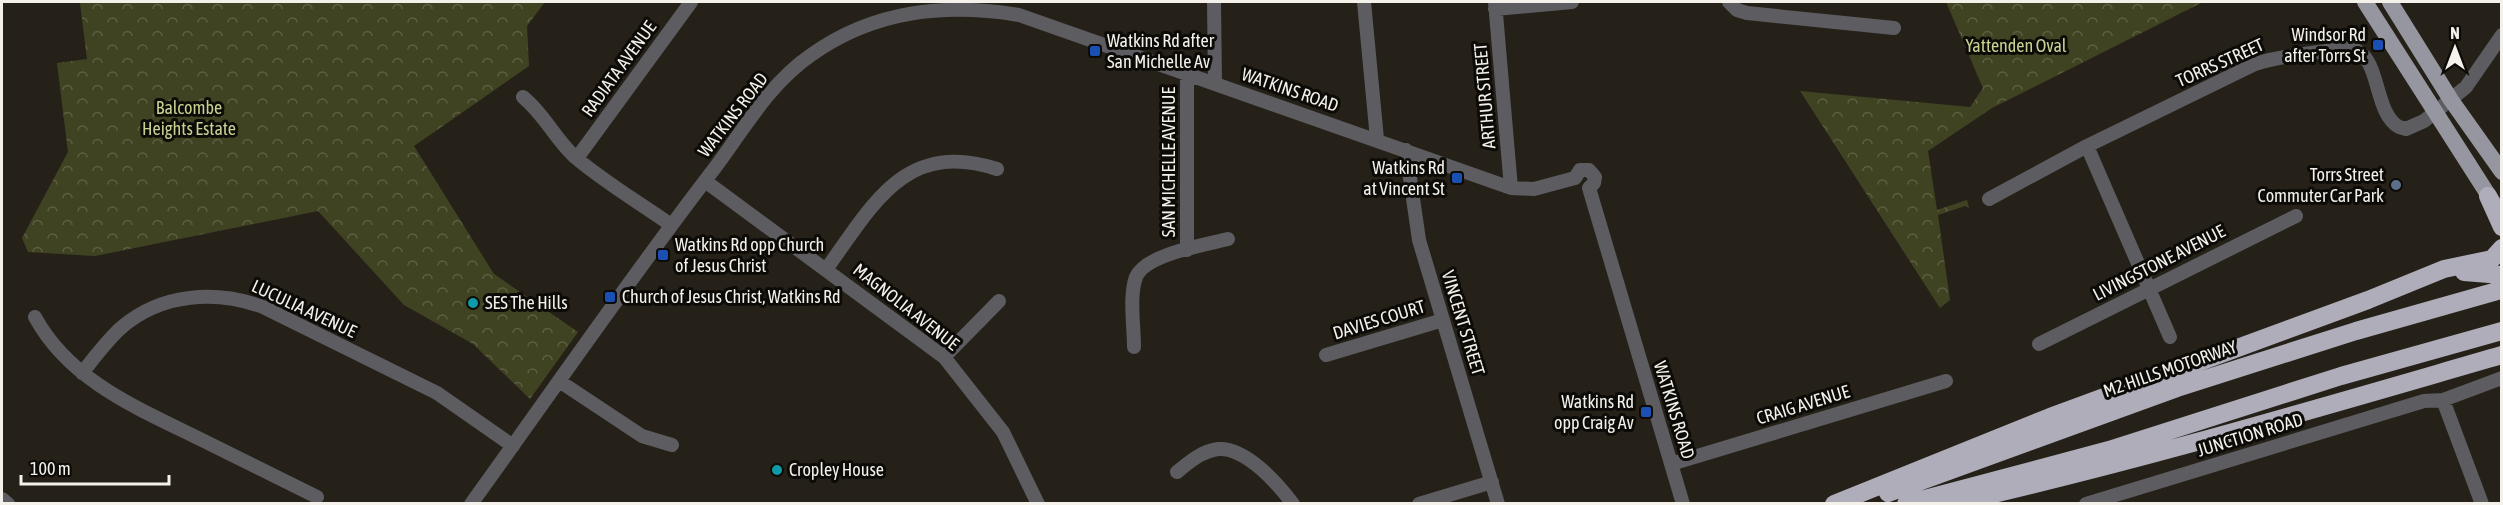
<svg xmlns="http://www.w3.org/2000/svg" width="2503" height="505" font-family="'Asap Condensed',sans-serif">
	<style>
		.park { fill: url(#park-crowns) }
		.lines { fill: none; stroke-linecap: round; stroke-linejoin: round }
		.minor { stroke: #5c5c61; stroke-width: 14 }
		.major { stroke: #9696a0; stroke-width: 16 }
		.highway { stroke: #aeadb9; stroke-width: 18 }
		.transit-dot { fill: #1a4fb4; stroke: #0d0b07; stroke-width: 2 }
		.service-dot { fill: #5c6f8a; stroke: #0d0b07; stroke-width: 2 }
		.culture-dot { fill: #0f9aa8; stroke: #0d0b07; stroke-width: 2 }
		.labels { text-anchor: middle; stroke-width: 6; stroke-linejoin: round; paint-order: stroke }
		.poi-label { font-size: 18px; fill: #f4f1eb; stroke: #0d0b07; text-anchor: start }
		.park-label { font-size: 18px; fill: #c9d191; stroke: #0d0b07 }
		.street-label { font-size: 18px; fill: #f4f1eb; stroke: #0d0b07 }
	</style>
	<defs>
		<pattern id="park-crowns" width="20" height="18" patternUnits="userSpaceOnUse" patternTransform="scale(1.5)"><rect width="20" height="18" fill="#404322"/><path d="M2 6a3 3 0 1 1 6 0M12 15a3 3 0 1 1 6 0" fill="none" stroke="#5c5f42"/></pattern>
	</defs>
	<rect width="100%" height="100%" fill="#262118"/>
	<path class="park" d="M85 2H545L527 26 529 66 414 146 494 274 578 332 530 399 473 344 404 305 318 211 95 256 28 252 22 238 68 152 57 63 87 59 80 3Z
		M1946 2H2203L1992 108 1928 151 1937 210 1967 200 1969 208 1965 206 1938 215 1950 300 1940 308 1800 91 1970 107 1983 88Z"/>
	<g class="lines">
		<path class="minor" d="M1214 2 1215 83
			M1364 2 1377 139
			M1495 2 1511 188
			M1729 2 1737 10 1747 13 1894 28
			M1495 9 1572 2
			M1187 74V250
			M523 97C546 116 554 138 575 157 604 182 640 203 671 225
			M2087 146 2170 337
			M1406 150 1419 240 1498 504
			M577 158 691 2
			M1575 178 1580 170H1589L1595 177 1594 183 1589 188
			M705 181 944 357 1003 432 1038 504
			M1589 188 1683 504
			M1989 199 2087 146 2255 64C2276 57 2297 55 2319 52 2328 51 2337 48 2346 48 2383 49 2371 111 2399 127L2406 129 2424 121 2466 87 2502 35
			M827 268C873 205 905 139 997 169
			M35 317C69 380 137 408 198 438 238 458 278 478 317 497
			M2039 344 2296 216
			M1134 347C1134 326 1129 296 1136 277 1146 254 1205 245 1228 239
			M1326 355 1443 320
			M944 357 999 301
			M82 373C95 357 107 340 122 327 162 293 216 290 263 307L437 393 513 446
			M559 381 642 436 672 445
			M2443 400 2502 378
			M1671 464 1946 381
			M1177 472C1189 462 1202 451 1218 449 1246 447 1278 484 1293 504
			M2 499 8 504
			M471 504C552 392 630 278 714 169 744 129 769 84 811 55 874 10 945 3 1019 15L1511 188 1534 189 1575 178
			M1419 504 1492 482
			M2086 504 2424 401 2443 400 2482 504"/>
		<path class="major" d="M2365 2 2496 207
			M2390 2 2451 100 2502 172"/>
		<path class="highway" d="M2488 196 2502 227
			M2464 272 2502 275
			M1888 493 2177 388 2356 331 2501 290
			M1834 504 2050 417 2368 300 2444 269 2492 259 2502 248
			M1906 504 2109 450 2341 376 2502 331
			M1950 504C2137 462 2318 408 2502 355"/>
	</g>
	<g class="transit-dot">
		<rect x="2372" y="39" width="12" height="12" rx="3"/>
		<rect x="1089" y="45" width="12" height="12" rx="3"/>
		<rect x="1451" y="172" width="12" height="12" rx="3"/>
		<rect x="657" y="249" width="12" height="12" rx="3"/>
		<rect x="604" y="291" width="12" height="12" rx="3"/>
		<rect x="1640" y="406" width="12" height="12" rx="3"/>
	</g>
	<circle class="service-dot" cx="2396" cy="185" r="6"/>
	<g class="culture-dot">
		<circle cx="473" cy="303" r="6"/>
		<circle cx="777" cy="470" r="6"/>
	</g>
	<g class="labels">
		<g class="poi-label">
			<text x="2366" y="41" text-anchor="end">Windsor Rd<tspan x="2366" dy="21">after Torrs St</tspan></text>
			<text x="1107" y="47">Watkins Rd after<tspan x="1107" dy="21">San Michelle Av</tspan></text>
			<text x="1445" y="174" text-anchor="end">Watkins Rd<tspan x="1445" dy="21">at Vincent St</tspan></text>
			<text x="2384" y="181" text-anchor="end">Torrs Street<tspan x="2384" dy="21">Commuter Car Park</tspan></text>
			<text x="675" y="251">Watkins Rd opp Church<tspan x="675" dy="21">of Jesus Christ</tspan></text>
			<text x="622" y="303">Church of Jesus Christ, Watkins Rd</text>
			<text x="485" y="309">SES The Hills</text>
			<text x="1634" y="408" text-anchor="end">Watkins Rd<tspan x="1634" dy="21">opp Craig Av</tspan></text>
			<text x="789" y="476">Cropley House</text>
		</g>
		<g class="park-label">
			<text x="2016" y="52">Yattenden Oval</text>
			<text x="189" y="114">Balcombe<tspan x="189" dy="21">Heights Estate</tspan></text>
		</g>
		<g class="street-label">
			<text transform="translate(2220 63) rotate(-24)" y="6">TORRS STREET</text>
			<text transform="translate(619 69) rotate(-54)" y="6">RADIATA AVENUE</text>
			<text transform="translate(1290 90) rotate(19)" y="6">WATKINS ROAD</text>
			<text transform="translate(1485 96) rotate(-95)" y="6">ARTHUR STREET</text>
			<text transform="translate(733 115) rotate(-52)" y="6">WATKINS ROAD</text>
			<text transform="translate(1169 162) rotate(-90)" y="6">SAN MICHELLE AVENUE</text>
			<text transform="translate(2159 263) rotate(-27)" y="6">LIVINGSTONE AVENUE</text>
			<text transform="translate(906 307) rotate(38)" y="6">MAGNOLIA AVENUE</text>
			<text transform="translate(304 309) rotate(25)" y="6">LUCULIA AVENUE</text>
			<text transform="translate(1379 320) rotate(-17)" y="6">DAVIES COURT</text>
			<text transform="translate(1463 323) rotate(73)" y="6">VINCENT STREET</text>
			<text transform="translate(2170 369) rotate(-19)" y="6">M2 HILLS MOTORWAY</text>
			<text transform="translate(1803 405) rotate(-17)" y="6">CRAIG AVENUE</text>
			<text transform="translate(1674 410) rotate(73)" y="6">WATKINS ROAD</text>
			<text transform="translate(2250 435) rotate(-17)" y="6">JUNCTION ROAD</text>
		</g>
	</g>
	<rect width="2503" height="505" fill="none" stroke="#f4f1eb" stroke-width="6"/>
	<g transform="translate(2455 48)" stroke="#0d0b07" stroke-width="4.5" paint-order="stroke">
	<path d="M0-4.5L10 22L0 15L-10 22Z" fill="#f4f1eb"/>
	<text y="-9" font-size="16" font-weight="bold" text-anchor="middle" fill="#f4f1eb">N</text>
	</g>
	<path d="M21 475v9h148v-9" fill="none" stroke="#f4f1eb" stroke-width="3"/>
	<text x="30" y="475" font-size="18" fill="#f4f1eb" stroke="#0d0b07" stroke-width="4.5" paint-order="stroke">100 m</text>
</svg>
